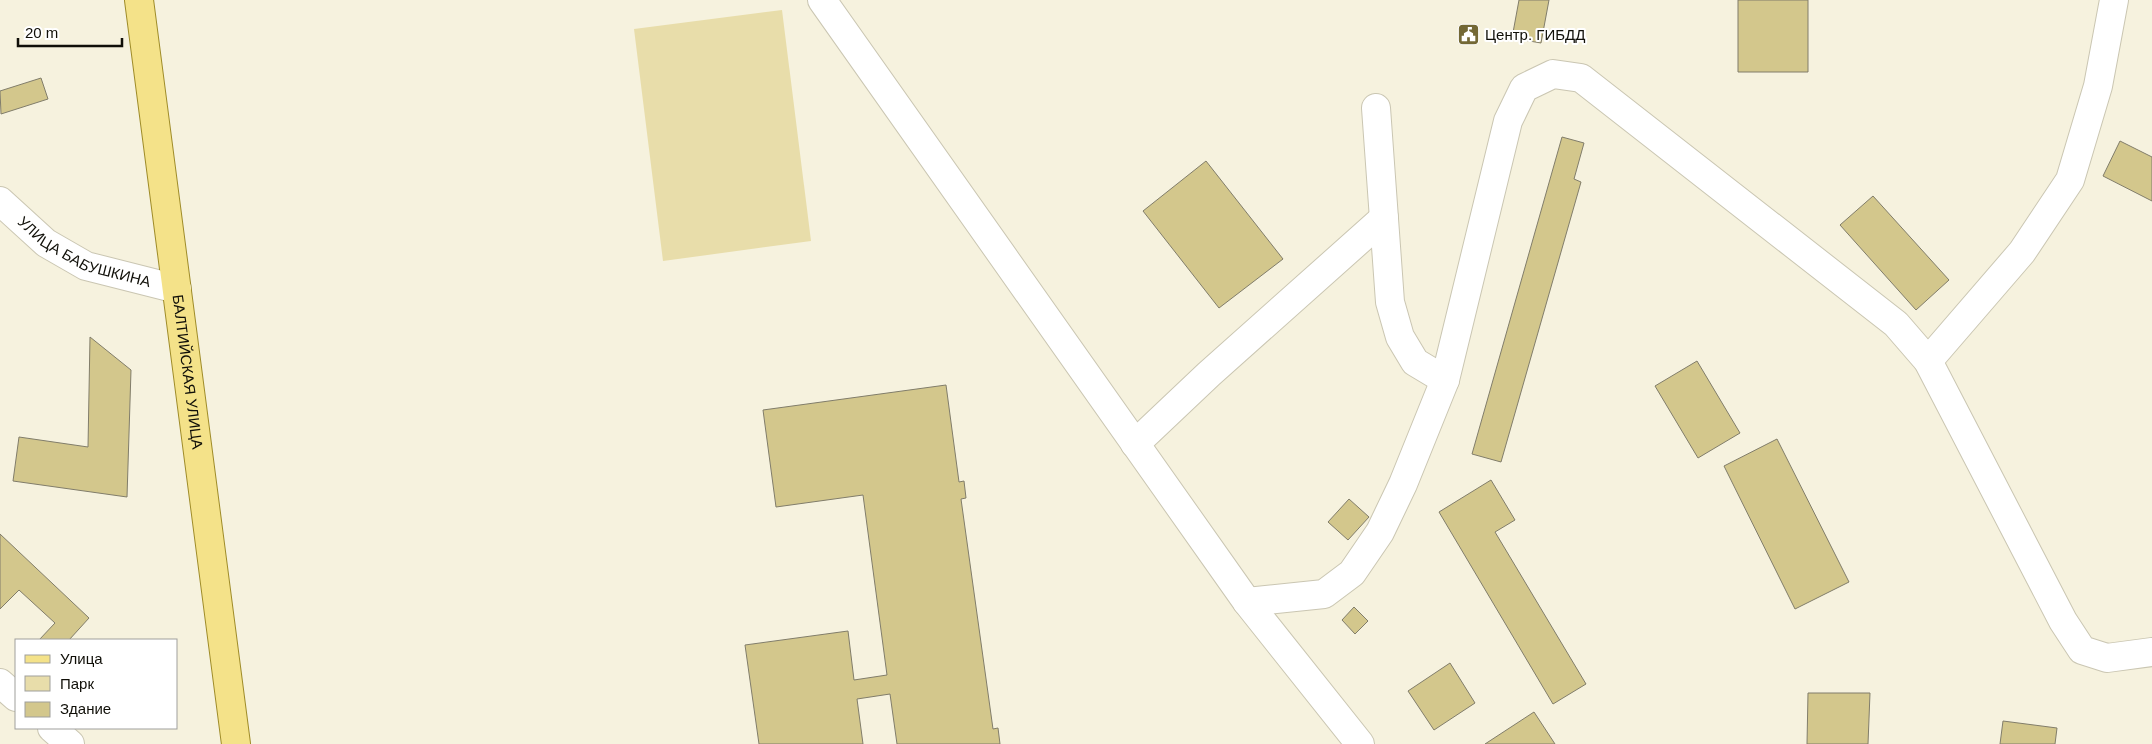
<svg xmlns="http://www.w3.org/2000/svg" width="2152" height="744" font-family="Helvetica,sans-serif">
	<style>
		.green { fill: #e8ddaa }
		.building { fill: #d3c78c; stroke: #817d6a }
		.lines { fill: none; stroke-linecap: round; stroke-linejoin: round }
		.minor-casing { stroke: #cac6b2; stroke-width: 30 }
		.major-casing { stroke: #9f8c29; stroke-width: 30 }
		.minor { stroke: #fff; stroke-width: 28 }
		.major { stroke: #f4e289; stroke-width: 28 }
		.labels { text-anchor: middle; stroke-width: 4; stroke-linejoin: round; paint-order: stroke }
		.poi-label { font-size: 15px; fill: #100f08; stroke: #fff; text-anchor: start }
		.street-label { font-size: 15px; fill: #100f08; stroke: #fff }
	</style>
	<rect width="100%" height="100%" fill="#f6f2de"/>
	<path class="green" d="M782 10 811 241 663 261 634 29Z"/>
	<path class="building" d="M1519 0H1549L1541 43 1512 38Z
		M1738 0H1808V72H1738Z
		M41 78 48 99 1 114 0 91Z
		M1562 137 1584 143 1574 179 1581 182 1501 462 1472 454Z
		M2120 141 2152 157V201L2103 176Z
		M1206 161 1283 259 1219 308 1143 211Z
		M1873 196 1949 280 1916 310 1840 225Z
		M90 337 131 370 127 497 13 481 19 437 88 447Z
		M1697 361 1740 433 1698 458 1655 386Z
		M946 385 959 482 964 481 966 498 961 499 993 729 998 728 1000 744H897L890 694 857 699 863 744H759L745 645 848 631 854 680 887 675 863 495 776 507 763 410Z
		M1777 439 1849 582 1795 609 1724 466Z
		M1491 480 1515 520 1495 532 1586 684 1553 704 1439 512Z
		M1349 499 1369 517 1348 540 1328 522Z
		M0 534 89 618 69 640H39L55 623 19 590 0 609Z
		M1354 607 1368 621 1355 634 1342 620Z
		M1450 663 1475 703 1434 730 1408 691Z
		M1808 693H1870L1868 744H1807Z
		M1534 712 1555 744H1485Z
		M2003 721 2057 728 2055 744H2000Z"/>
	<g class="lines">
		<defs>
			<g id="minor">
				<path d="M822 0 1247 602 1360 744"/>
				<path d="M1376 108 1390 302 1400 337 1415 362 1445 380"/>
				<path id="s1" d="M0 201 46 243 86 266 177 289"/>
				<path d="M1928 361 2022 252 2070 180 2098 86 2114 0"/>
				<path d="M1135 444 1209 374 1384 218"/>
				<path d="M1247 602 1324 594 1352 573 1380 532 1403 484 1445 380 1508 121 1524 88 1553 74 1581 78 1896 324 1928 361 2063 621 2082 650 2107 658 2152 652"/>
				<path d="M0 683 16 697"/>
				<path d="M52 728 70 744"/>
			</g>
			<g id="major">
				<path id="s2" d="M139 0 236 744"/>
			</g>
		</defs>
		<use href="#minor" class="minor-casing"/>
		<use href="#major" class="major-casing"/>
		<use href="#minor" class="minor"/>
		<use href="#major" class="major"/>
	</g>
	<defs>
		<symbol id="civic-square" viewBox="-11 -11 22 22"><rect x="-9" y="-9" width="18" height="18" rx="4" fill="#736835" stroke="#fff"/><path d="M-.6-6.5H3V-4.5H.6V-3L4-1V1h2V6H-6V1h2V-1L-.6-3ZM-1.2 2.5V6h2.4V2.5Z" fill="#fff"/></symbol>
	</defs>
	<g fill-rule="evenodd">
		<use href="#civic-square" x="1456" y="22" width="25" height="25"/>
	</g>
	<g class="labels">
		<g class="poi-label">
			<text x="1485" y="40">Центр. ГИБДД</text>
		</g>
		<g class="street-label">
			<text dy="5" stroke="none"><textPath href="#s1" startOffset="101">УЛИЦА БАБУШКИНА</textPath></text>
			<text dy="5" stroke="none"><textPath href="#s2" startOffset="375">БАЛТИЙСКАЯ УЛИЦА</textPath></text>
		</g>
	</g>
	<rect x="15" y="639" width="162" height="90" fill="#ffffff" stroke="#9f9f9c"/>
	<rect x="25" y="655" width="25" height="8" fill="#f4e289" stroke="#9f9f9c"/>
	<text x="60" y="664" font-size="15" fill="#100f08">Улица</text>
	<rect x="25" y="676" width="25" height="15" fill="#e8ddaa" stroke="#9f9f9c"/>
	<text x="60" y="689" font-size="15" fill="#100f08">Парк</text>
	<rect x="25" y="702" width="25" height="15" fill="#d3c78c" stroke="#9f9f9c"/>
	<text x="60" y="714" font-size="15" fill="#100f08">Здание</text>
	<path d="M18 38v8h104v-8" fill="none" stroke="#100f08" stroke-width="2.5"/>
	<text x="25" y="38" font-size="15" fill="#100f08" stroke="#ffffff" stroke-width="4" paint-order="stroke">20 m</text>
</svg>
